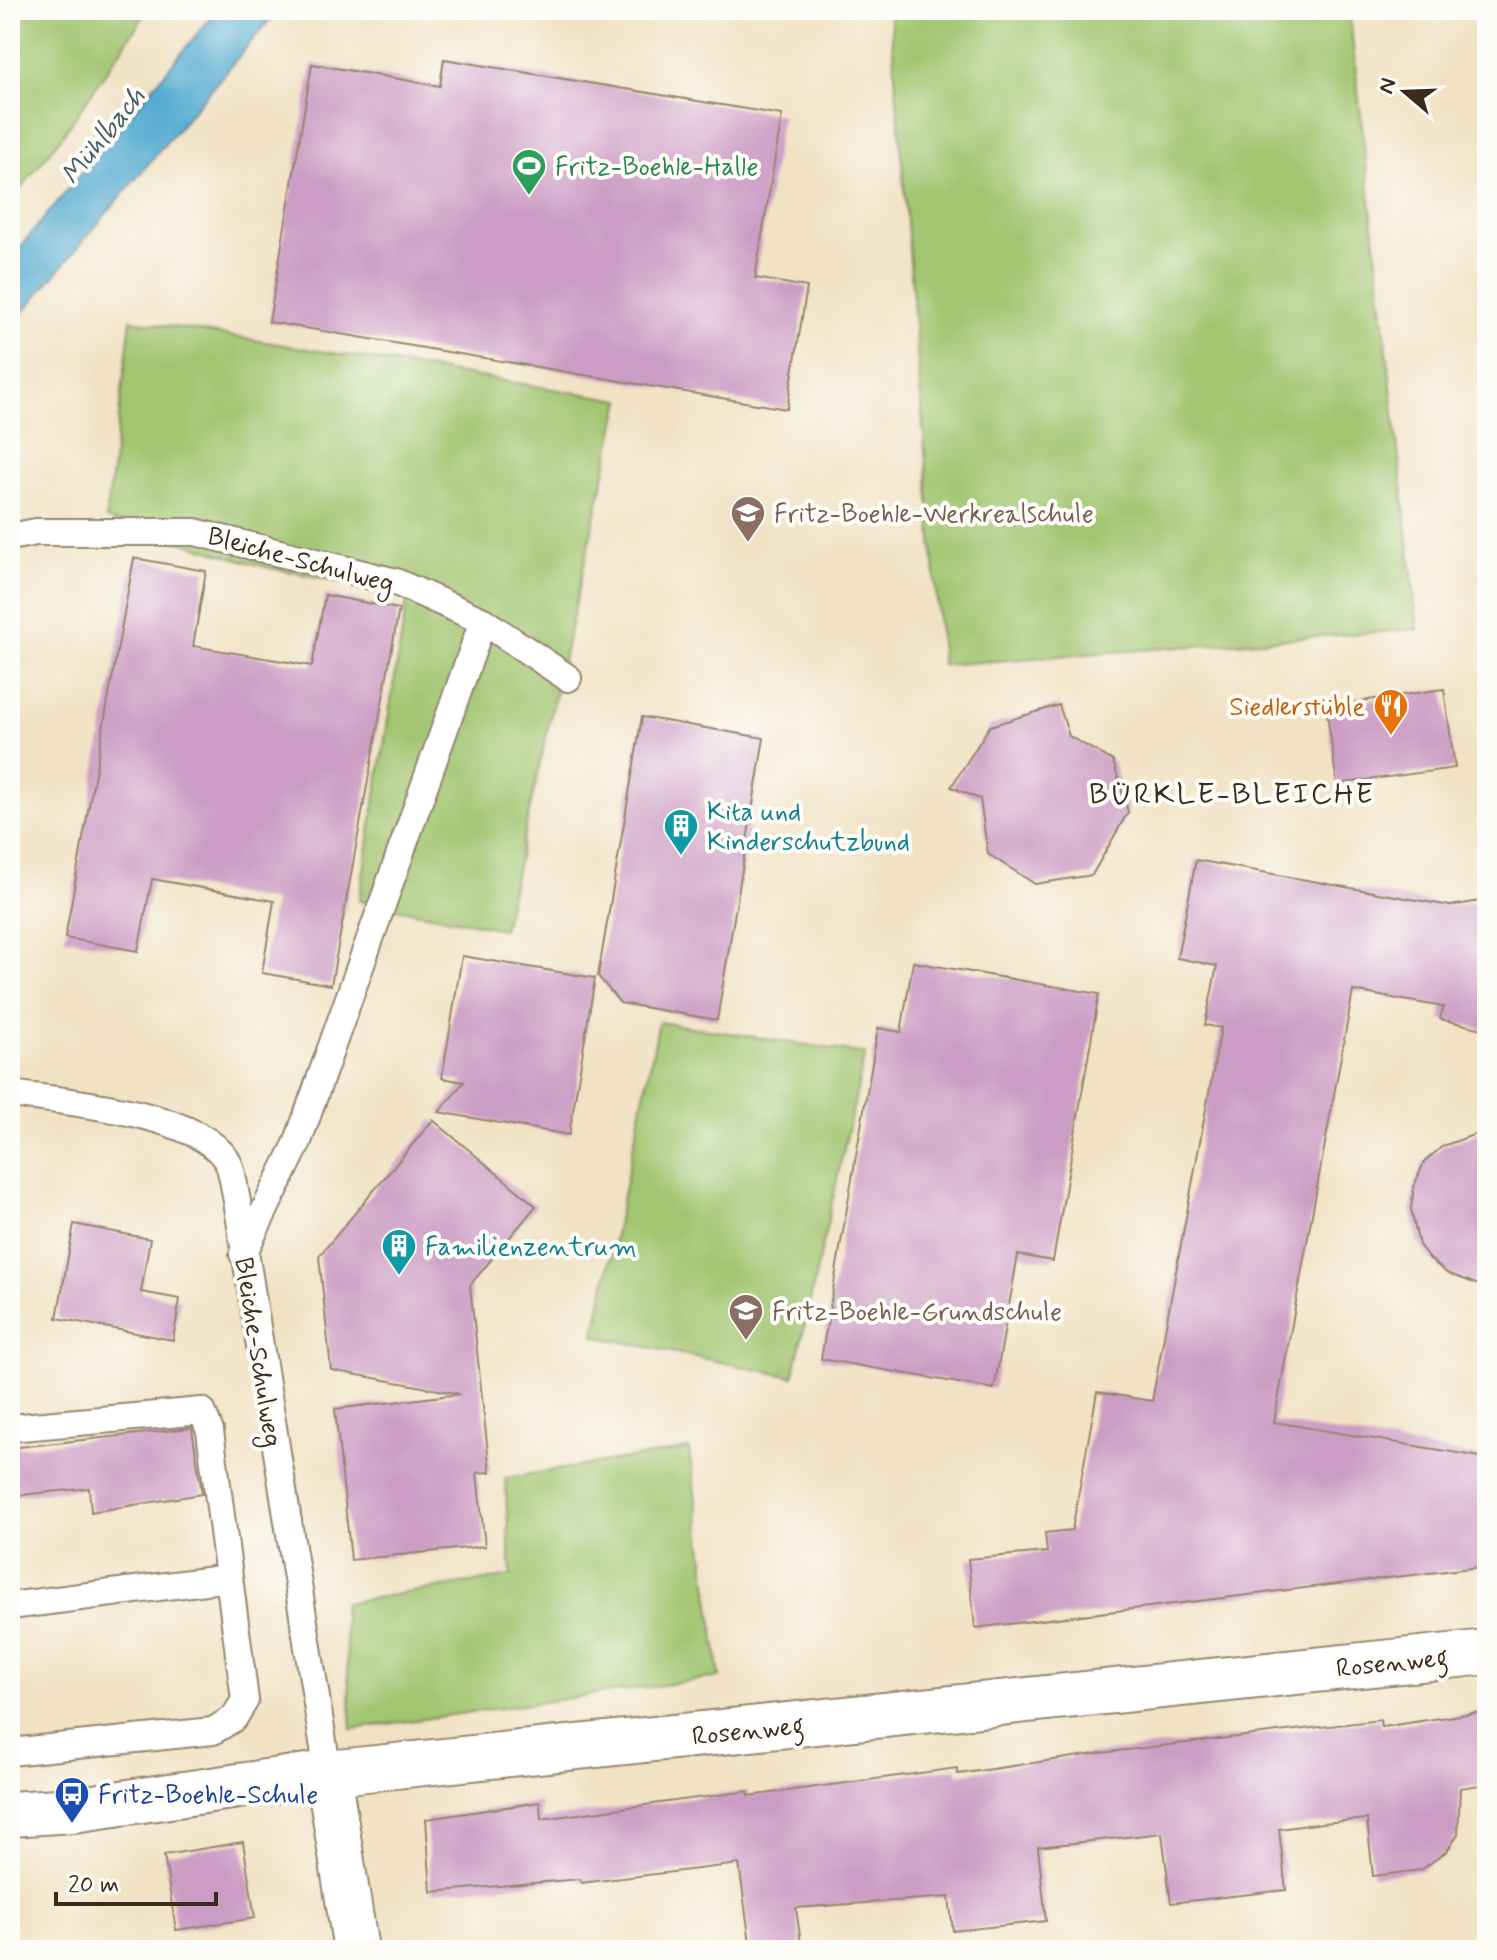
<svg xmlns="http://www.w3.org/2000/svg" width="1497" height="1960" font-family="Mynerve,sans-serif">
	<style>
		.green { fill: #a1c56f; stroke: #6e7846; stroke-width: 2 }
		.water { fill: #54abd1; stroke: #486a78; stroke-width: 2 }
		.building { fill: #cc9dc4 }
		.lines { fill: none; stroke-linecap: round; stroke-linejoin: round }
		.service-casing { stroke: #968671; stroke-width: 30 }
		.minor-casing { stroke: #968671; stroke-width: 48 }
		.service { stroke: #fff; stroke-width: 26 }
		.minor { stroke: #fff; stroke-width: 44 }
		.labels { text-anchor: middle; stroke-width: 8; stroke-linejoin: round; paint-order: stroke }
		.leisure-label { font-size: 26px; fill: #27864d; stroke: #fdfcf7; text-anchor: start }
		.education-label { font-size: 26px; fill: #785e54; stroke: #fdfcf7; text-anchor: start }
		.street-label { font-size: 26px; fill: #3b2a1e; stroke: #fdfcf7 }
		.food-label { font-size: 26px; fill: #c56008; stroke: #fdfcf7; text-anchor: end }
		.culture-label { font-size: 26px; fill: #0d838f; stroke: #fdfcf7; text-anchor: start }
		.transit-label { font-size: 26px; fill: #164399; stroke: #fdfcf7; text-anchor: start }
		.water-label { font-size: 28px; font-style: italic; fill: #455e66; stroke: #fdfcf7 }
		.quarter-label { font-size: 30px; letter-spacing: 2px; fill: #3b2a1e; stroke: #fdfcf7 }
	</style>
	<rect width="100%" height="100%" fill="#fdfcf7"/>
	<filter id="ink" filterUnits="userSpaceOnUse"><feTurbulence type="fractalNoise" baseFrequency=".0125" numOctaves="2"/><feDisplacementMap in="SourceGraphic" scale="16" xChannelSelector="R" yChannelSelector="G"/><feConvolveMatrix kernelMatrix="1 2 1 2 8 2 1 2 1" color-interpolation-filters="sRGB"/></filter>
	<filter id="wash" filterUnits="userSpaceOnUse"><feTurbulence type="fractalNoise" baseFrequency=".006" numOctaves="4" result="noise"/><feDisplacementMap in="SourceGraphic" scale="32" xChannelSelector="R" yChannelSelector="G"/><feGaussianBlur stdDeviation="1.8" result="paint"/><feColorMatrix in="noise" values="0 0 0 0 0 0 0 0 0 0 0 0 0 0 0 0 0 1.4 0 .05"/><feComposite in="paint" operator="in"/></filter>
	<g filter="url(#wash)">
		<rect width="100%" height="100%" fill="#f1e2c4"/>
		<path class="green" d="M10 10H148L63 135 10 202Z
			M890 10H1349L1418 629 942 665Z
			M131 320 621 400 503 929 359 901 408 595 265 567 106 519Z
			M659 1022 865 1054 793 1377 594 1336Z
			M689 1449 720 1677 352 1729 343 1603 511 1576 505 1478Z"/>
		<path class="water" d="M217 10H278L10 328V259Z"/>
		<g id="blocks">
			<path class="building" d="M444 59 782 115 755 278 807 287 787 409 269 322 312 64 440 86Z
				M134 558 206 571 193 646 312 666 325 595 399 609 331 985 262 973 274 901 152 879 138 951 65 938Z
				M1444 689 1455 768 1337 784 1326 706Z
				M1059 705 1069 736 1113 761 1128 812 1092 875 1035 884 988 854 980 799 951 787 990 726Z
				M642 717 764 738 717 1020 620 1003 598 976Z
				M1196 860 1450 906 1487 900V1030L1440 1019 1443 1007 1353 991 1274 1422 1487 1458V1566L975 1628 968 1559 1047 1552 1045 1533 1072 1530 1097 1392 1152 1401 1221 1028 1205 1025 1217 966 1177 958Z
				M462 956 595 978 569 1135 439 1112 464 1082 442 1078Z
				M913 962 1099 994 1053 1261 1018 1255 994 1389 821 1359 878 1028 901 1032Z
				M433 1120 536 1206 470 1285 490 1472 477 1473 485 1546 351 1560 335 1409 460 1394 331 1370 319 1256Z
				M1487 1130V1288L1447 1273 1430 1259 1419 1245 1411 1209 1414 1186 1424 1162 1443 1146Z
				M74 1224 150 1239 141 1292 180 1299 173 1340 57 1318Z
				M192 1428 202 1494 91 1512 89 1488 10 1496V1448Z
				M1487 1711V1784L1460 1788 1458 1834 1447 1851 1421 1870 1373 1876 1367 1819 1322 1823 1279 1829 1286 1890 1171 1903 1162 1833 1038 1847 1046 1921 953 1931 949 1897 796 1908 802 1950H751L739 1864 581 1883 580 1879 431 1892 426 1819 540 1802 541 1819 748 1791 749 1796 957 1768 958 1774 1101 1753 1380 1720 1381 1727Z
				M243 1842 255 1918 176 1930 164 1855Z"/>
		</g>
	</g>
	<g filter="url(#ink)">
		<use href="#blocks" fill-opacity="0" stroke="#968671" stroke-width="2"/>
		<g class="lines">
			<defs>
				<path id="service" d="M10 537 36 532H195L396 582 483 621 568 678
					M10 1094C63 1101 195 1112 226 1159 233 1169 234 1189 237 1201L328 1773
					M243 1254 297 1144 483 621
					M10 1428 202 1411 210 1431 245 1700 234 1718 213 1731 10 1752
					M10 1606 229 1578"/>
				<path id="minor" d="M328 1773 356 1950
					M10 1814 73 1810 328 1773 1487 1652"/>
			</defs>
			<use href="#service" class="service-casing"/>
			<use href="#minor" class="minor-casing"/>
			<use href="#service" class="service"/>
			<use href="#minor" class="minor"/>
		</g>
	</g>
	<defs>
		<symbol id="stadium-pin" viewBox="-11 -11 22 30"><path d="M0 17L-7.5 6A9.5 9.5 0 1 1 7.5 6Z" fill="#2e9e5b" stroke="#fdfcf7"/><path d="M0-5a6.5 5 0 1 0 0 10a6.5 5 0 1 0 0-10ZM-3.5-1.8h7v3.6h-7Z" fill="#fff"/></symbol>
		<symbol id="school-pin" viewBox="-11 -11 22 30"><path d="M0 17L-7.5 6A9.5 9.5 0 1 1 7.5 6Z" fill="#8d6e63" stroke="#fdfcf7"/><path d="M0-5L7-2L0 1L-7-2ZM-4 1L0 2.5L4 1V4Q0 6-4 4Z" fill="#fff"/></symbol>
		<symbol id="restaurant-pin" viewBox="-11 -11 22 30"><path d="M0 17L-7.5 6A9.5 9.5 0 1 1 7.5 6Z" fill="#e8710a" stroke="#fdfcf7"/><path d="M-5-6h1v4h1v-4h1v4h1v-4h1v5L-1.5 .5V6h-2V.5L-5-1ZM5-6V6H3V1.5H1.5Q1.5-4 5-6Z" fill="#fff"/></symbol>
		<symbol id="building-pin" viewBox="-11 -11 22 30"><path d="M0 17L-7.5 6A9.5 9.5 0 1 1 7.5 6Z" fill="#0f9aa8" stroke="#fdfcf7"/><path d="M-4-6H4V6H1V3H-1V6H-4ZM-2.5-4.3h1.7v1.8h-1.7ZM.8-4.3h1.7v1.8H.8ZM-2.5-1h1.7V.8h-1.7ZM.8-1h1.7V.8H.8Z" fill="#fff"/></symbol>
		<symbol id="bus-pin" viewBox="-11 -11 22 30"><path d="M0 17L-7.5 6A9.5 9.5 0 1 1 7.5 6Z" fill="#1a4fb4" stroke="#fdfcf7"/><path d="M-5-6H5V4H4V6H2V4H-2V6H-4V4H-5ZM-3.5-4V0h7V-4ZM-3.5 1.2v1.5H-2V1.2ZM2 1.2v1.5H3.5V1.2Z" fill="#fff"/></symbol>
	</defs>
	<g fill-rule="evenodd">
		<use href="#stadium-pin" x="509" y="146" width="40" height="54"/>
		<use href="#school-pin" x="728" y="493" width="40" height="54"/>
		<use href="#restaurant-pin" x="1371" y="686" width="40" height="54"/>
		<use href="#building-pin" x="661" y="806" width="40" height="54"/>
		<use href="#building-pin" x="379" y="1226" width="40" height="54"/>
		<use href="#school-pin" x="726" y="1291" width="40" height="54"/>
		<use href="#bus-pin" x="52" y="1774" width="40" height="54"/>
	</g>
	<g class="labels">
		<g class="leisure-label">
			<text x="555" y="175">Fritz-Boehle-Halle</text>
		</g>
		<g class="education-label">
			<text x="774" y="522">Fritz-Boehle-Werkrealschule</text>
			<text x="772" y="1320">Fritz-Boehle-Grundschule</text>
		</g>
		<g class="street-label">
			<text transform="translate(301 559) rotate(15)" y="9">Bleiche-Schulweg</text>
			<text transform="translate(259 1352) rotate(81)" y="9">Bleiche-Schulweg</text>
			<text transform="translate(1392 1662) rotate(-6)" y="9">Rosenweg</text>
			<text transform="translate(748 1730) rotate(-6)" y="9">Rosenweg</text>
		</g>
		<g class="food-label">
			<text x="1365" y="715">Siedlerstüble</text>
		</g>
		<g class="culture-label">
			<text x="707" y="820">Kita und<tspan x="707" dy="30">Kinderschutzbund</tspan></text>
			<text x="425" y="1255">Familienzentrum</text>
		</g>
		<g class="transit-label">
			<text x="98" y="1803">Fritz-Boehle-Schule</text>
		</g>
		<g class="water-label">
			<text transform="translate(102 135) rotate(-51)" y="10">Mühlbach</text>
		</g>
		<g class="quarter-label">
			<text x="1232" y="803">BÜRKLE-BLEICHE</text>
		</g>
	</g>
	<rect width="1497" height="1960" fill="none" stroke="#fdfcf7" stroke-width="40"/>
	<g transform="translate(1405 92) rotate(289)" stroke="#fdfcf7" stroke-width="6" paint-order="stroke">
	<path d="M0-6L14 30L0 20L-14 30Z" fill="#3b2a1e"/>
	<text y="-12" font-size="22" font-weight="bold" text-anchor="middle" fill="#3b2a1e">N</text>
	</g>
	<path d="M56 1892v12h160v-12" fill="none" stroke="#3b2a1e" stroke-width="4"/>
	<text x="68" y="1892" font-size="24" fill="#3b2a1e" stroke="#fdfcf7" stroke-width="6" paint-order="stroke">20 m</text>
</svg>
